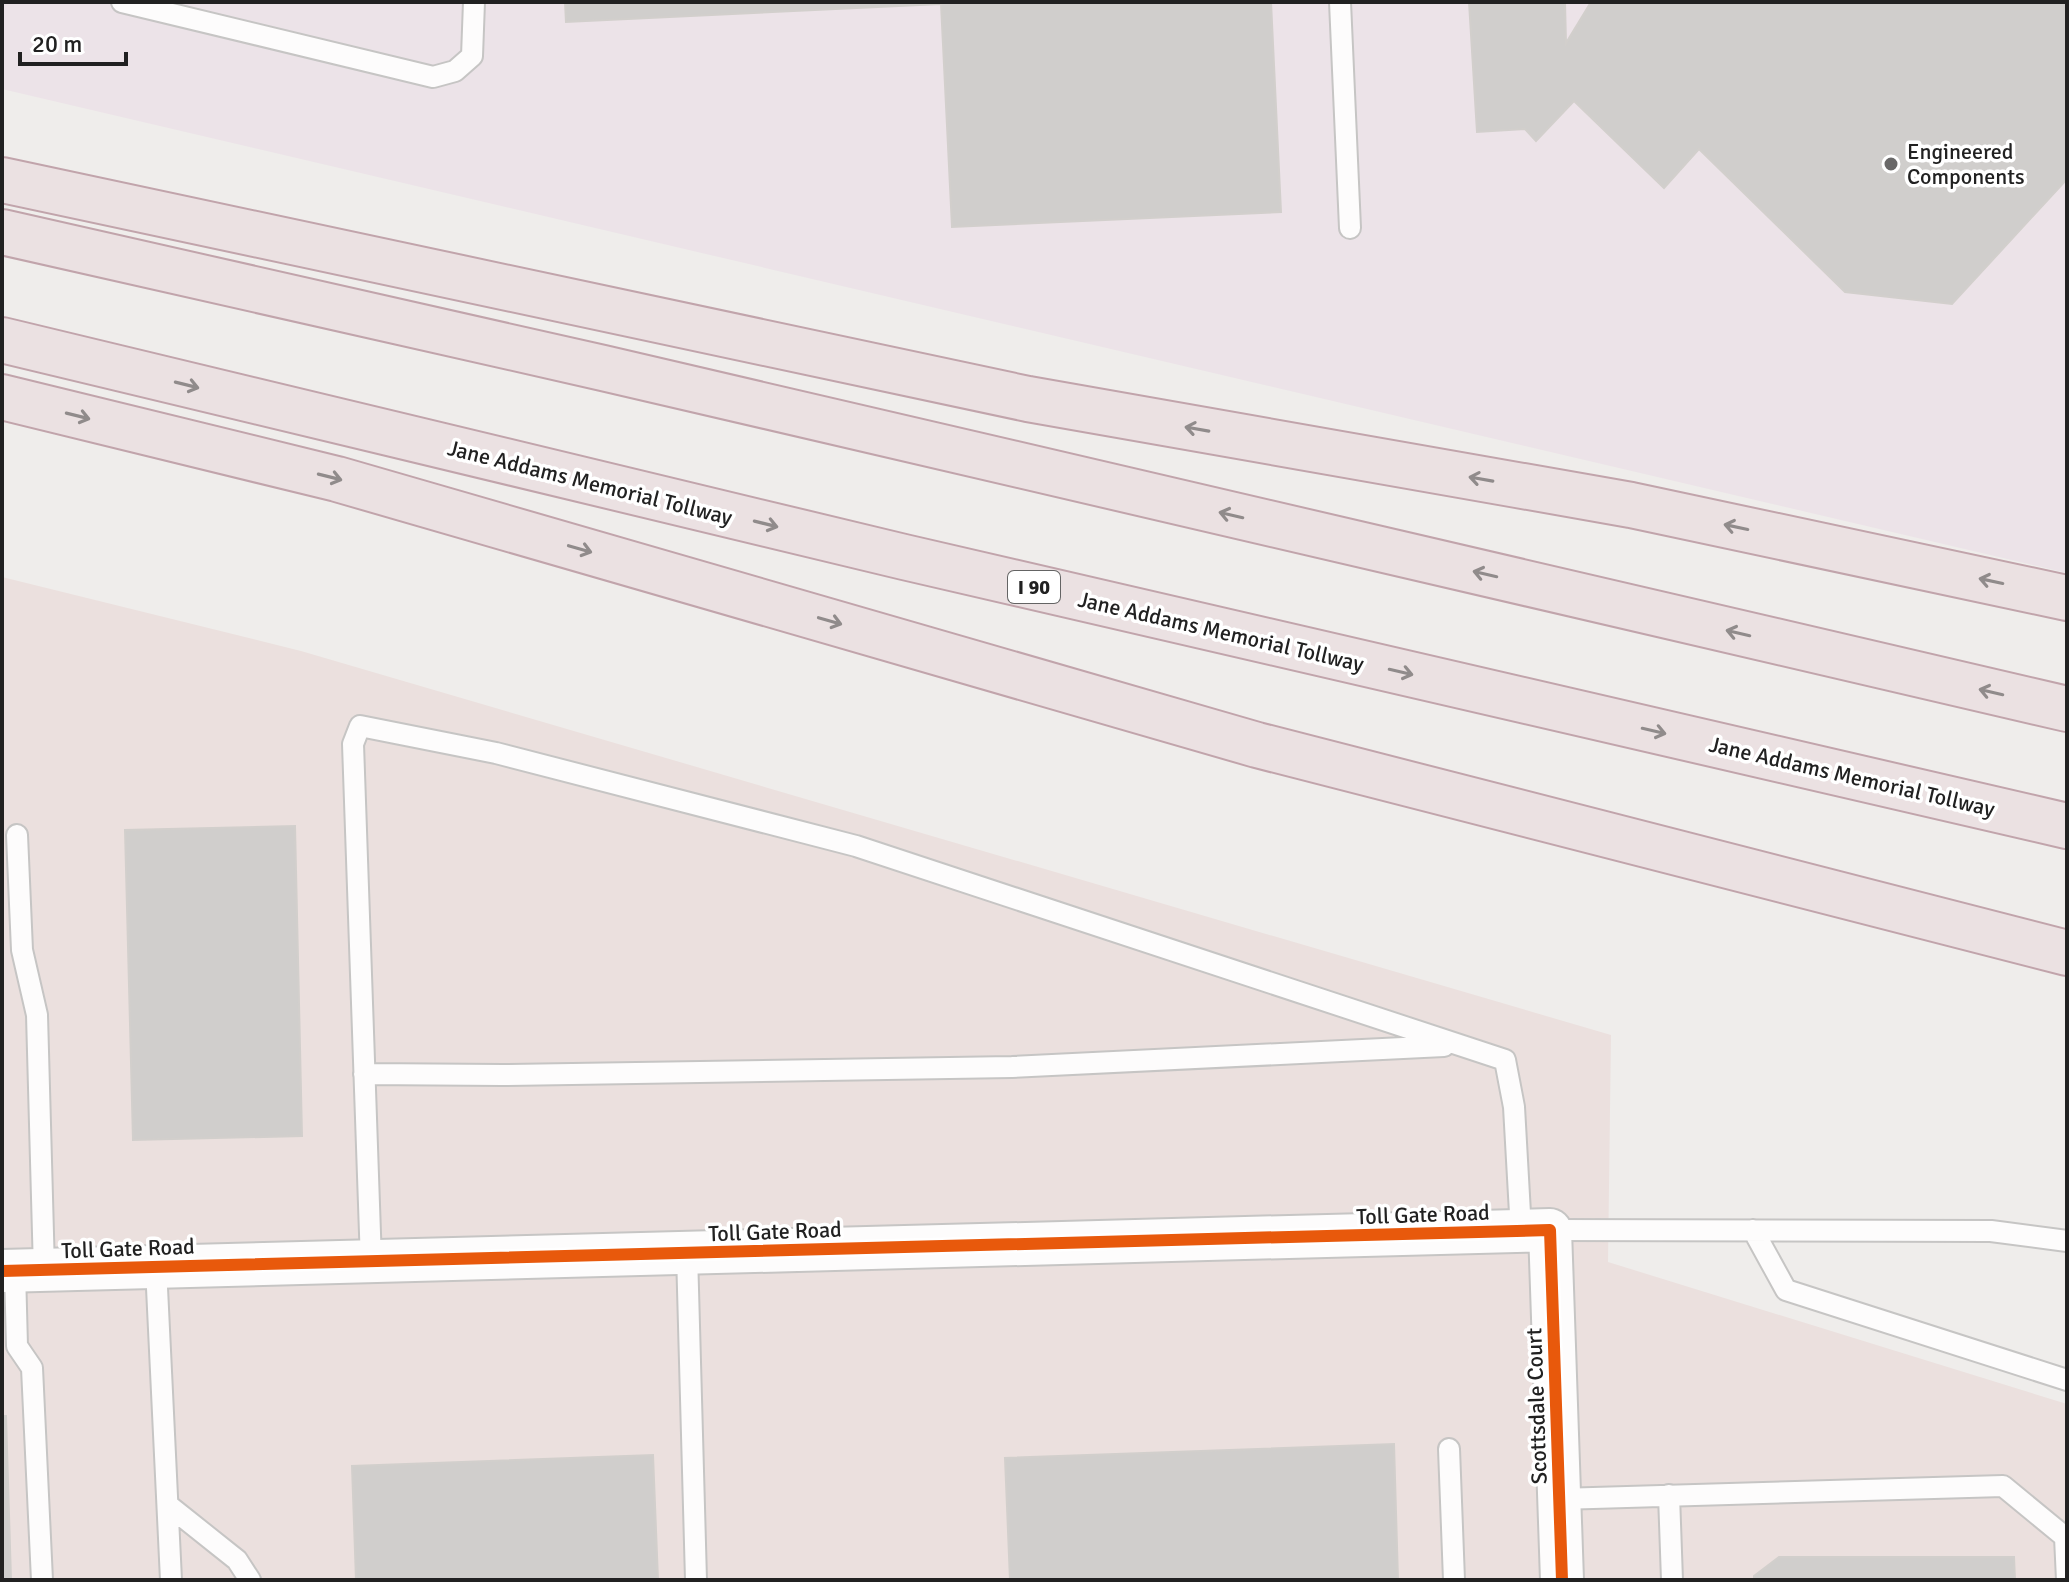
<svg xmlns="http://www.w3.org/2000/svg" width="2069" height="1582" font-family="Signika,sans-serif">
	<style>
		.commercial { fill: #ebe0de }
		.industrial { fill: #ece3e8 }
		.building { fill: #d0cecc; stroke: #d2cfcc; stroke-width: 2 }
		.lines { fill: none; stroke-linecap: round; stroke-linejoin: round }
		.service-casing { stroke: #c6c5c4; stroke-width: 24 }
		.minor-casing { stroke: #c6c5c4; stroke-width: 46 }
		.motorway-casing { stroke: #c1a4ab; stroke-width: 48 }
		.service { stroke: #fdfcfc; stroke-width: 20 }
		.minor { stroke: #fdfcfc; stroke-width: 42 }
		.motorway { stroke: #ebe1e2; stroke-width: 44 }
		.cycleway-casing { stroke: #fff; stroke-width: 17 }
		.cycleway { stroke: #e8590c; stroke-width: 12 }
		.oneway { stroke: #908b8b }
		.poi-dot { fill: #696868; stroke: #fff; stroke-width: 3 }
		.labels { text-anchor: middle; stroke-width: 7; stroke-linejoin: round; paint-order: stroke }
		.shield { fill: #fff; stroke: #646464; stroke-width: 2 }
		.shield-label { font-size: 20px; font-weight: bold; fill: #212121 }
		.poi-label { font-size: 22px; fill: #212121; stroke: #fff; text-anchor: start }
		.street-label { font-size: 22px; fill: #212121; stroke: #fff }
	</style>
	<rect width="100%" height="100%" fill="#efedeb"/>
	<path class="commercial" d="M2 577 301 651 1611 1035 1608 1262 2067 1404V1580H2Z"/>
	<path class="industrial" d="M2 2H2067V573L2 89Z"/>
	<path class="building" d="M565 2H1271L1281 212 952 227 941 4 566 22Z
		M1469 2H1565L1566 43 1591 2H2067V179L1952 304 1845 292 1699 149 1664 188 1574 101 1536 141 1525 129 1477 132Z
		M295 826 302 1136 133 1140 125 830Z
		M2 1416H6L11 1580H2Z
		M1394 1444 1398 1580H1010L1005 1458Z
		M653 1455 658 1580H356L352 1466Z
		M1779 1557H2014L2015 1580H1754V1576Z"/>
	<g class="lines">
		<defs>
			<path id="service" d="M122 2 433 77 455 71 472 56 474 2
				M1340 2 1350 228
				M17 835 22 950 37 1015 44 1270
				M364 1074 503 1075 1012 1067 1444 1046
				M1550 1230 1991 1231 2067 1241
				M1753 1230 1786 1290 2067 1380
				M687 1253 696 1580
				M371 1262 353 744 360 726 496 753 856 846 1505 1060 1514 1107 1521 1231
				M156 1267 171 1580
				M15 1271 17 1346 32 1368 42 1580
				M1449 1449 1454 1580
				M1669 1495 1672 1580
				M1559 1499 2003 1486 2065 1537 2067 1580
				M168 1505 237 1560 250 1580"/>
			<path id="minor" d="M2 1271 1550 1230 1562 1580"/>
			<path id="motorway" d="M2 180 1028 399 1631 505 2067 598
				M2 232 603 368 2067 709
				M2 340 904 557 2067 826
				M2 397 337 479 1257 745 2067 953"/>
		</defs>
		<use href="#service" class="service-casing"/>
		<use href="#minor" class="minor-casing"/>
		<use href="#motorway" class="motorway-casing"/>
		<use href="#service" class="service"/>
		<use href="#minor" class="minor"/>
		<use href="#motorway" class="motorway"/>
		<defs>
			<path id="cycleway" d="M2 1271 1550 1230 1562 1580"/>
		</defs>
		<use href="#cycleway" class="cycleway-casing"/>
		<use href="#cycleway" class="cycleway"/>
	</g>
	<defs><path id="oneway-shaft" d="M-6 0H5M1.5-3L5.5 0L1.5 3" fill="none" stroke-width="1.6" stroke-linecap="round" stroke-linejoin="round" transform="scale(2)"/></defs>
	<g class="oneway">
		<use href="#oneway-shaft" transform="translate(187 385) rotate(14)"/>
		<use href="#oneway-shaft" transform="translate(78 416) rotate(14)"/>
		<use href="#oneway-shaft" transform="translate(1197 429) rotate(-170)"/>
		<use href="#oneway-shaft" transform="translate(330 477) rotate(14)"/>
		<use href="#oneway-shaft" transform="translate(1481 479) rotate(-170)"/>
		<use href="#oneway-shaft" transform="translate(1231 515) rotate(-167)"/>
		<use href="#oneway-shaft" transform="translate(766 524) rotate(14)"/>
		<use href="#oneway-shaft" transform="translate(1736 527) rotate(-168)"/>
		<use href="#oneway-shaft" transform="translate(580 549) rotate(16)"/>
		<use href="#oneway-shaft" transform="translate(1485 574) rotate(-167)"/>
		<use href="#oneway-shaft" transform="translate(1991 581) rotate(-168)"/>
		<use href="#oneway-shaft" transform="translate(830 621) rotate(16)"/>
		<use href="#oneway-shaft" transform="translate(1738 633) rotate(-167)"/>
		<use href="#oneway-shaft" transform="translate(1401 672) rotate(13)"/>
		<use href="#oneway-shaft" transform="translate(1991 692) rotate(-167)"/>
		<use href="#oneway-shaft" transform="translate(1654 731) rotate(13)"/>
	</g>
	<circle class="poi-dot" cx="1891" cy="164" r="8"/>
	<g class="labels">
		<rect class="shield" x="1008" y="571" width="52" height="32" rx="6"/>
		<g class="shield-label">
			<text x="1034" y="594">I 90</text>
		</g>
		<g class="poi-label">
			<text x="1907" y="159">Engineered<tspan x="1907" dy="25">Components</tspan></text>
		</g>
		<g class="street-label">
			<text transform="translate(590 482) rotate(14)" y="8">Jane Addams Memorial Tollway</text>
			<text transform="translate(1221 631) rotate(13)" y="8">Jane Addams Memorial Tollway</text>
			<text transform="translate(1852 776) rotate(13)" y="8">Jane Addams Memorial Tollway</text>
			<text transform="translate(1423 1214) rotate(-2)" y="8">Toll Gate Road</text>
			<text transform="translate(775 1231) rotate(-2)" y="8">Toll Gate Road</text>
			<text transform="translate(128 1248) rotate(-2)" y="8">Toll Gate Road</text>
			<text transform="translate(1536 1406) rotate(-92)" y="8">Scottsdale Court</text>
		</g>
	</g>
	<rect width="2069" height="1582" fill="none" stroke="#212121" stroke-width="8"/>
	<path d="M20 52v12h106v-12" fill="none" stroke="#212121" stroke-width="4"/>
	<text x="32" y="52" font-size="24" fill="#212121" stroke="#ffffff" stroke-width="6" paint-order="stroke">20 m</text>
</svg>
